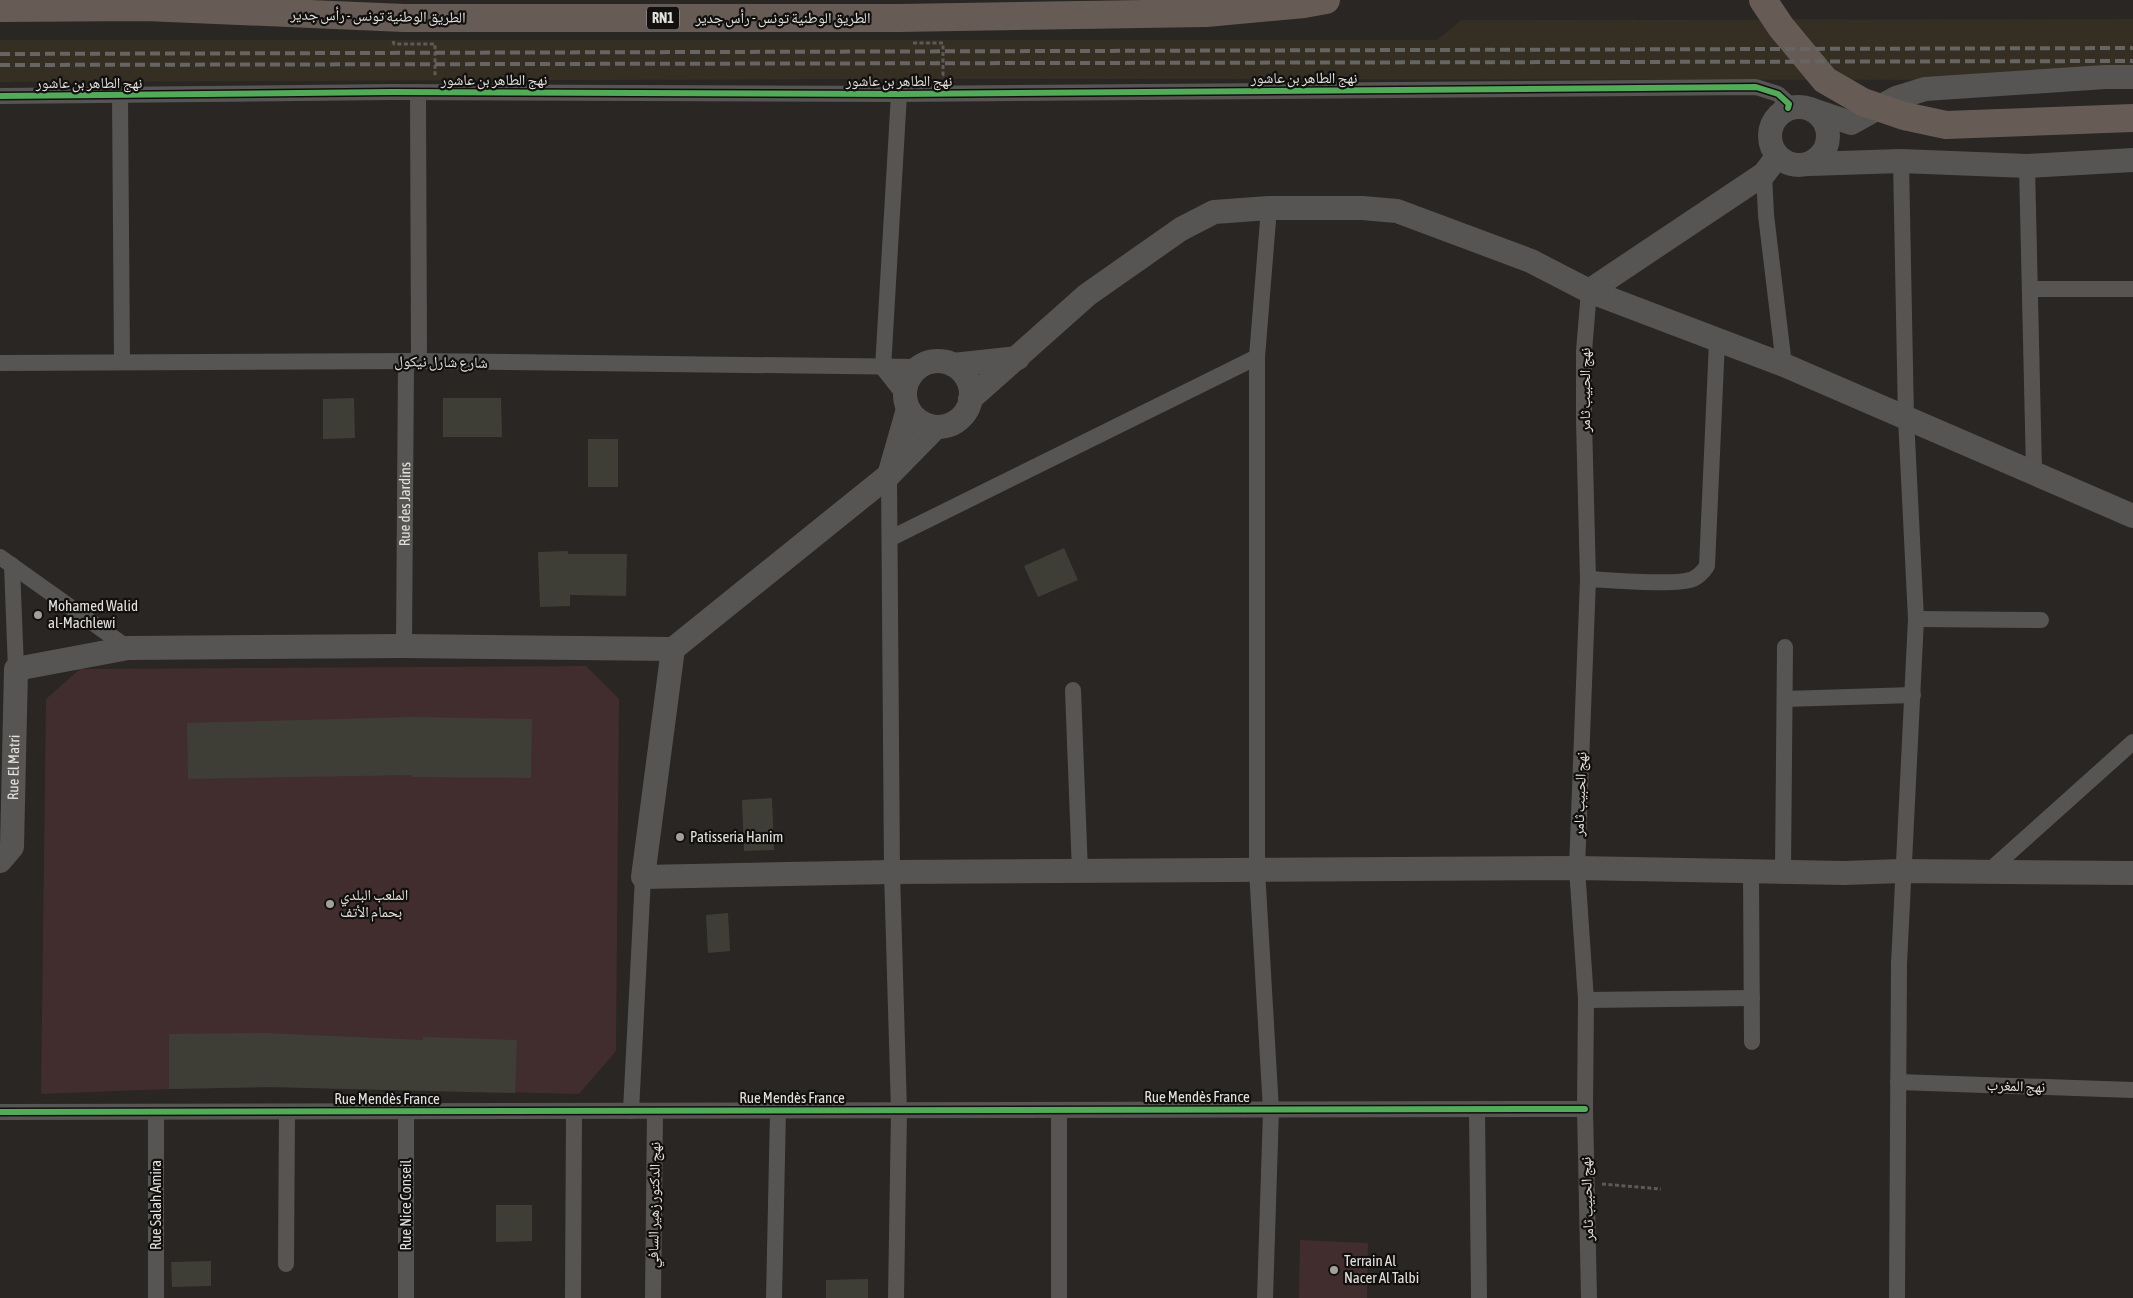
<svg xmlns="http://www.w3.org/2000/svg" width="2133" height="1298" font-family="'Asap Condensed','Noto Naskh Arabic',sans-serif">
	<style>
		.built { fill: #342e23 }
		.green { fill: #422d2e }
		.building { fill: #3e3e36 }
		.lines { fill: none; stroke-linecap: round; stroke-linejoin: round }
		.path { stroke: #5d5b59; stroke-width: 3; stroke-dasharray: 4 2.5; stroke-linecap: butt }
		.street { stroke: #575553; stroke-width: 16 }
		.secondary { stroke: #575553; stroke-width: 24 }
		.highway { stroke: #665c55; stroke-width: 28 }
		.rail { stroke: #666563; stroke-width: 4; stroke-dasharray: 10 5; stroke-linecap: butt }
		.cycleway-casing { stroke: #12100e; stroke-width: 9 }
		.cycleway { stroke: #51ab58; stroke-width: 6 }
		.poi-dot { fill: #a2a09c; stroke: #12100e; stroke-width: 2 }
		.labels { text-anchor: middle; stroke-width: 4.5; stroke-linejoin: round; paint-order: stroke }
		.shield { fill: #12100e; stroke: #a4a29f; stroke-width: 1 }
		.shield-label { font-size: 14px; font-weight: bold; fill: #e3e1dd }
		.street-label { font-size: 15px; fill: #e3e1dd; stroke: #12100e }
		.poi-label { font-size: 15px; fill: #e3e1dd; stroke: #12100e; text-anchor: start }
	</style>
	<rect width="100%" height="100%" fill="#292623"/>
	<path class="built" d="M2133 19V80L898 79 0 82V40H1437L1461 20Z"/>
	<path class="green" d="M586 666 619 699 616 1051 579 1094 284 1087 169 1089 41 1094 46 699 80 669Z
		M1300 1240 1368 1243 1367 1298H1299Z"/>
	<path class="building" d="M354 398 355 438 323 439V399Z
		M443 398H501L502 437H443Z
		M588 439H618V487H588Z
		M1064 548 1078 580 1038 597 1024 566Z
		M568 551V554H627L626 596 570 595V606L540 607 538 552Z
		M413 717 532 719 531 778 412 777V775L188 779 187 723Z
		M772 798 774 850 744 851 742 800Z
		M728 913 730 951 708 953 706 915Z
		M265 1033 423 1040V1037L517 1040 515 1093 265 1087 169 1089V1034Z
		M496 1205H532V1241L496 1242Z
		M211 1261V1286L172 1287 171 1262Z
		M868 1279V1298H826V1280Z"/>
	<g class="lines">
		<path class="path" d="M393 41 394 44H435V76
			M913 43H943V75H941
			M1602 1184 1661 1189"/>
		<g class="street">
			<path d="M418 92 419 361"/>
			<path d="M120 95 122 362"/>
			<path d="M0 96 392 92 899 94 1756 87 1778 94 1789 104 1788 108"/>
			<path d="M2027 166 2034 471"/>
			<path d="M1764 174 1766 215 1784 365"/>
			<path d="M2030 289H2133"/>
			<path d="M1589 291 1584 351V421L1588 579 1577 868 1586 1000 1585 1109 1589 1298"/>
			<path d="M0 363 419 361 920 367"/>
			<path d="M883 368 899 94"/>
			<path d="M883 368 905 396"/>
			<path d="M889 475 892 872 899 1111 896 1298"/>
			<path d="M891 538 1257 357"/>
			<path d="M0 557 128 648"/>
			<path d="M12 565 16 669"/>
			<path d="M1588 579C1609 580 1677 586 1693 579 1699 576 1703 572 1707 566L1717 341"/>
			<path d="M1916 619 2041 620"/>
			<path id="s1" d="M404 646 406 361"/>
			<path d="M1073 690 1080 872"/>
			<path d="M1785 699 1913 695"/>
			<path d="M1783 871 1785 647"/>
			<path d="M1989 871 2133 742"/>
			<path d="M1751 872 1752 1042"/>
			<path d="M1586 1000 1752 998"/>
			<path d="M1898 1082 2133 1090"/>
			<path d="M1477 1109 1479 1298"/>
			<path d="M406 1111V1298"/>
			<path d="M631 1111 643 877"/>
			<path d="M0 1112 1585 1109"/>
			<path d="M286 1264 287 1112"/>
			<path d="M156 1298V1112"/>
			<path d="M573 1298 574 1111"/>
			<path d="M653 1298 655 1111"/>
			<path d="M774 1298 778 1111"/>
			<path d="M1059 1298V1110"/>
			<path d="M1265 1298 1271 1110 1257 870V357L1269 208"/>
			<path d="M1897 1298 1899 964 1916 619 1906 418 1901 161"/>
		</g>
		<g class="secondary">
			<circle cx="1799" cy="136" r="29"/>
			<path d="M1810 109 1851 123 1896 98 1925 89 2105 77H2133"/>
			<path d="M1810 164 1901 161 2027 166 2133 160"/>
			<path d="M1589 291 1764 174 1777 157"/>
			<circle cx="938" cy="394" r="33"/>
			<path d="M953 365 1018 358"/>
			<path d="M970 399 1087 295 1181 229 1214 212 1269 208H1362L1397 211 1531 261 1589 291 1784 365 2133 516"/>
			<path d="M890 472 908 409"/>
			<path d="M673 649 643 877 892 872 1577 868 1844 873 1902 871 2133 873"/>
			<path id="s2" d="M0 861 12 847 16 669 128 648 404 646 673 649 889 475 936 427"/>
		</g>
		<path class="highway" d="M1763 0 1781 27 1825 80 1863 102 1904 116 1946 125 2133 118
			M0 8 146 7 404 18H899L1206 13 1304 4 1326 0"/>
		<path class="rail" d="M0 54 2133 48
			M0 65 2133 61"/>
		<defs>
			<path id="cycleway" d="M0 96 392 92 899 94 1756 87 1778 94 1789 104 1788 108
				M0 1112 1585 1109"/>
		</defs>
		<use href="#cycleway" class="cycleway-casing"/>
		<use href="#cycleway" class="cycleway"/>
	</g>
	<g class="poi-dot">
		<circle cx="38" cy="615" r="5"/>
		<circle cx="680" cy="837" r="5"/>
		<circle cx="330" cy="904" r="5"/>
		<circle cx="1334" cy="1270" r="5"/>
	</g>
	<g class="labels">
		<rect class="shield" x="647" y="6.5" width="32" height="23" rx="4"/>
		<g class="shield-label">
			<text x="663" y="23">RN1</text>
		</g>
		<g class="street-label">
			<text transform="translate(378 16) rotate(1)" y="5">الطريق الوطنية تونس - رأس جدير</text>
			<text x="783" y="23">الطريق الوطنية تونس - رأس جدير</text>
			<text x="1304" y="83">نهج الطاهر بن عاشور</text>
			<text x="494" y="85">نهج الطاهر بن عاشور</text>
			<text x="899" y="86">نهج الطاهر بن عاشور</text>
			<text x="89" y="88">نهج الطاهر بن عاشور</text>
			<text transform="translate(441 362) rotate(1)" y="5">شارع شارل نيكول</text>
			<text transform="translate(1585 390) rotate(-90)" y="5">نهج الحبيب ثامر</text>
			<text dy="5" stroke="none"><textPath href="#s1" startOffset="142">Rue des Jardins</textPath></text>
			<text dy="5" stroke="none"><textPath href="#s2" startOffset="98">Rue El Matri</textPath></text>
			<text transform="translate(1580 794) rotate(-88)" y="5">نهج الحبيب ثامر</text>
			<text transform="translate(2016 1086) rotate(2)" y="5">نهج المغرب</text>
			<text x="1197" y="1102">Rue Mendès France</text>
			<text x="792" y="1103">Rue Mendès France</text>
			<text x="387" y="1104">Rue Mendès France</text>
			<text transform="translate(1587 1199) rotate(-92)" y="5">نهج الحبيب ثامر</text>
			<text transform="translate(156 1205) rotate(-90)" y="5">Rue Salah Amira</text>
			<text transform="translate(406 1205) rotate(-90)" y="5">Rue Nice Conseil</text>
			<text transform="translate(654 1205) rotate(-89)" y="5">نهج الدكتور زهير السافي</text>
		</g>
		<g class="poi-label">
			<text x="48" y="611">Mohamed Walid<tspan x="48" dy="17">al-Machlewi</tspan></text>
			<text x="690" y="842">Patisseria Hanim</text>
			<text x="340" y="900">الملعب البلدي<tspan x="340" dy="17">بحمام الأتف</tspan></text>
			<text x="1344" y="1266">Terrain Al<tspan x="1344" dy="17">Nacer Al Talbi</tspan></text>
		</g>
	</g>
</svg>
